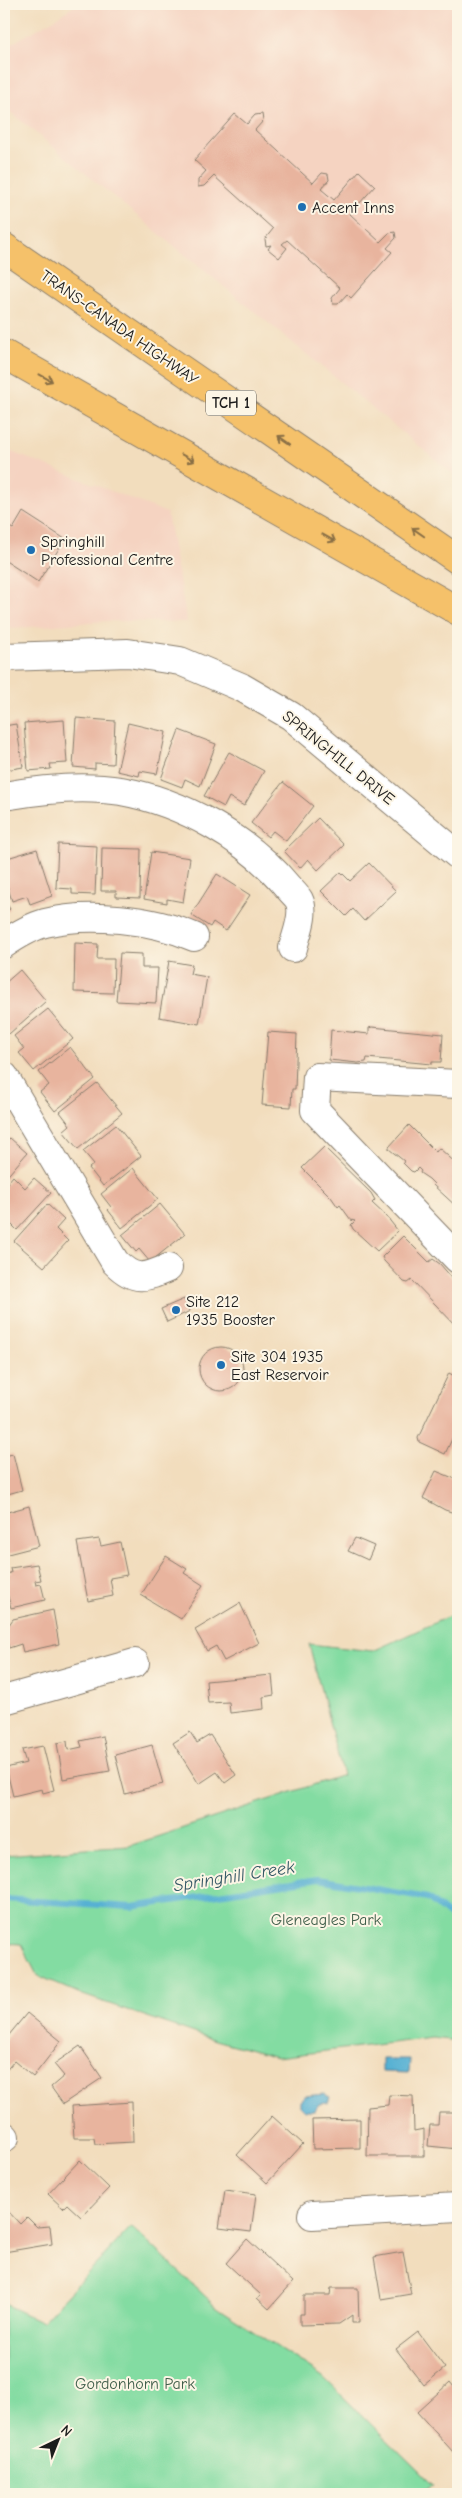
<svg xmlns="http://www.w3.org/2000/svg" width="462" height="2498" font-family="'Comic Neue',sans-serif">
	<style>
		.built { fill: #f5d3c1 }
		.green { fill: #83dca2; stroke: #507c5f }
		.water { fill: #55b0d3; stroke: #386678 }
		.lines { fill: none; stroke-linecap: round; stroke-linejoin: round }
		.stream { stroke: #55b0d3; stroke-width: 6 }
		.building { fill: #e8b49e }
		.minor-casing { stroke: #877c6c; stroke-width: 30 }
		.highway-casing { stroke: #877c6c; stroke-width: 30 }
		.minor { stroke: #fff; stroke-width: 28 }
		.highway { stroke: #f5c16b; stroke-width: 28 }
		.oneway { stroke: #886e44 }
		.poi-dot { fill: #1f6fb2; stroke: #fcf5e5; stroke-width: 2 }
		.labels { text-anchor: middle; stroke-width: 4; stroke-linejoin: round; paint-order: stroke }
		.shield { fill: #fcf5e5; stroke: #5f5d58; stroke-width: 1 }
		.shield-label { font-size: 15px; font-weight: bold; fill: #1c1c1c }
		.poi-label { font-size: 16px; fill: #1c1c1c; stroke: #fcf5e5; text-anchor: start }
		.street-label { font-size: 16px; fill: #1c1c1c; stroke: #fcf5e5 }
		.park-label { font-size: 16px; fill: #405f4b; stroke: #fcf5e5 }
		.water-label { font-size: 18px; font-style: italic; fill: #335765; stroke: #fcf5e5 }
	</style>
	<rect width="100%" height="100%" fill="#fcf5e5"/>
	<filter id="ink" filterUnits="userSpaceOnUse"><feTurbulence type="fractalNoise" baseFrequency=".02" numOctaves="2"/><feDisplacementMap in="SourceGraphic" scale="10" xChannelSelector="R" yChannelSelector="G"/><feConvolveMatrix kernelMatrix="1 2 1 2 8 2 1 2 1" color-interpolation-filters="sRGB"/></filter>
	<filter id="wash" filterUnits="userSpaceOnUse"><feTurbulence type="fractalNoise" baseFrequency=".0096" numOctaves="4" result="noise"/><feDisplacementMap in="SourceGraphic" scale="20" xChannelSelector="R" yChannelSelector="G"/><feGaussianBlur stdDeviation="1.12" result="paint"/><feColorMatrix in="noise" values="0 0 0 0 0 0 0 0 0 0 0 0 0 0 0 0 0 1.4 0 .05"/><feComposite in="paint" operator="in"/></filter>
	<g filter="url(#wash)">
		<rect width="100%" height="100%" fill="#f2ddbd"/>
		<path class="built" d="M77 4H458V478L4 107V48L53 20Z
			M4 449 167 513 187 622 107 621 4 629Z"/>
		<path class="green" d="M458 1612V2041L432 2038 277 2057 215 2040 83 1995 37 1975 21 1944 4 1943V1855L129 1846 343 1775 309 1644 373 1651Z
			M131 2227 219 2309 323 2377 433 2485 413 2494H4V2304L42 2322Z"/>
		<path class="water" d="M382 2059H410L409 2073 382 2072Z
			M324 2094 330 2097 328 2103 319 2104 314 2111H305L300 2106V2100L305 2096Z"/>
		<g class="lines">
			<path class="stream" d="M4 1899 132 1907 318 1879 428 1898 458 1923"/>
		</g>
		<g id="blocks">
			<path class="building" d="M235 114 247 124 255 115 262 114 263 121 255 130 313 183 322 173 328 174 329 180 321 189 334 200 359 171 375 186 350 214 380 242 389 233 395 232 396 238 387 248 392 252 351 298 347 294 338 304H333L332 298 340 288 287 240 282 244 287 248 279 258 268 249 271 245 266 246 265 239 273 229 214 176 204 186 198 187V180L206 171 194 160Z
				M23 512 65 539 38 582 4 560V524L13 529Z
				M76 718 115 721 113 764 95 763V769L73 767Z
				M64 720 67 763 50 764 51 769 28 771 24 723Z
				M128 723 166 732 157 774 140 771 139 776 117 771Z
				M16 724 23 767 6 770 7 775H4V726Z
				M179 730 216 744 200 786 185 779 182 787 161 779Z
				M229 752 264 771 244 806 229 797 224 807 204 796Z
				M283 782 313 806 286 841 273 831 268 837 251 823Z
				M318 818 344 845 318 870 308 859 300 868 284 851Z
				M58 844 97 846 95 895 72 894V889L56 888Z
				M102 848 141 849 140 898 116 897V891H101Z
				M37 849 52 896 30 904 27 896 12 901 4 875V859Z
				M151 852 190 858 183 902 167 899V903L144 899Z
				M369 863 396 891 364 921 353 909 346 916 321 891 341 872 350 881Z
				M217 874 250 895 226 931 213 922 210 927 191 915Z
				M4 900 10 909 4 914Z
				M75 943 98 944 97 959H114L113 993 74 992Z
				M120 953 142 954V968H158L156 1003 116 1001Z
				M169 961 192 965 190 974 207 977 199 1024 159 1017Z
				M20 970 46 1001 9 1034 4 1027V984Z
				M48 1009 73 1039 34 1071 19 1053 24 1049 14 1036Z
				M372 1027 443 1034 441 1062H432V1064L367 1058 366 1062 358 1063 329 1060 331 1030 369 1034V1028Z
				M268 1032 297 1034 295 1089H292L291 1107 262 1105Z
				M70 1047 95 1079 55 1111 40 1092 49 1085 39 1072Z
				M97 1083 122 1113 78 1149 63 1131 70 1125 60 1112Z
				M116 1125 141 1156 103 1186 89 1168 94 1164 83 1151Z
				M409 1125 436 1152 439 1148 458 1165V1208L433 1185 434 1184 429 1179 420 1173 421 1171 418 1168 414 1172 411 1171 403 1163 404 1161 389 1149V1147Z
				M10 1138 27 1153 4 1180V1141L5 1142Z
				M324 1147 371 1193 375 1200 372 1203 387 1217 398 1231 377 1251 353 1229 351 1225 355 1221 351 1220 340 1205 338 1207 331 1197 302 1168Z
				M133 1168 158 1199 122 1228 108 1210 111 1207 101 1194Z
				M13 1176 25 1188 34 1178 51 1193 17 1230 4 1217V1187Z
				M47 1204 64 1220 56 1229 68 1241 44 1267 14 1241Z
				M160 1204 185 1234 150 1262 139 1249 136 1252 122 1235Z
				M403 1236 429 1262 433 1259 440 1264 458 1285V1328L412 1280 408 1283 404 1282 384 1261 382 1257Z
				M184 1299 190 1311 167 1322 161 1309Z
				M199 1369a22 22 0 1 1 44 0a22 22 0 1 1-44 0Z
				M449 1373 458 1378V1426L445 1454 419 1442 418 1438Z
				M13 1454 22 1490 4 1495V1456Z
				M436 1471 458 1480V1514L445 1510 423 1498Z
				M29 1506 39 1546 4 1555V1513Z
				M355 1538 374 1546 368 1560 348 1551Z
				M99 1539 101 1546 120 1542 127 1575 110 1578 113 1596 88 1601 77 1542Z
				M166 1556 187 1569 184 1573 203 1585 181 1619 141 1595Z
				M37 1564 41 1580 35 1581 36 1585 41 1584 45 1600 11 1608 7 1593H4V1574L11 1573 10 1568Z
				M240 1603 259 1643 224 1661 216 1646 207 1651 195 1630Z
				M53 1610 59 1644 23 1652 21 1644 9 1648 4 1632 13 1619Z
				M272 1675 274 1695 263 1697 264 1709 230 1713 229 1702 208 1703 206 1681Z
				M190 1732 197 1743 210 1735 236 1775 225 1783 217 1772 199 1784 173 1743Z
				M103 1736 110 1771 63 1779 57 1743 67 1741 68 1750 82 1747 80 1741Z
				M152 1745 163 1784 125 1794 115 1755Z
				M43 1746 54 1790 43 1793 42 1789 13 1796 6 1768 26 1763 22 1750Z
				M4 1786 7 1787 9 1797 4 1798Z
				M27 2013 61 2041 33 2077 14 2061 4 2073V2041Z
				M80 2046 102 2078 63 2104 51 2087 64 2076 54 2064Z
				M389 2095 413 2096 414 2131 424 2129V2156H367L368 2107 388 2105Z
				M132 2102 133 2142 95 2144 94 2138H74L72 2106Z
				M457 2107 458 2149 428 2146 430 2125H438L439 2112H456Z
				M272 2116 303 2144 267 2183 237 2155Z
				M360 2119V2148L313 2149 312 2120Z
				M80 2160 109 2188 81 2217 67 2204 63 2208 48 2194Z
				M225 2190 256 2194 251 2232 219 2228Z
				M4 2210H7L20 2224 27 2217 37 2227 50 2226 52 2244 4 2252Z
				M247 2239 293 2282 269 2309 257 2298 261 2295 226 2263Z
				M403 2252 411 2294 381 2299 374 2257Z
				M331 2288H358L359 2323H352V2315L339 2324 300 2325V2314H304V2295H330Z
				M418 2332 445 2368 424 2385 396 2349Z
				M450 2382 458 2392 456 2412 458 2414V2449L454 2453 417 2412Z"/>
		</g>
	</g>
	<g filter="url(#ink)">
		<use href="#blocks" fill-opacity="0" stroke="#877c6c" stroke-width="1"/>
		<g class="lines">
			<defs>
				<path id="minor" d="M4 657 128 653 180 661 241 687 291 716 458 855
					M4 796C43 789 82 785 121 791 182 802 247 838 287 886 290 890 296 895 299 900 306 914 296 935 293 948
					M4 944C16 936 30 927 45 923 88 912 153 919 194 937
					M4 1076 115 1262C135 1282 145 1278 168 1268
					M458 1084 317 1077 315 1110 458 1259
					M4 1700 135 1663
					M4 2136 5 2137
					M312 2215 458 2207"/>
				<path id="highway" d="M4 247 458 560
					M4 354 458 611"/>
			</defs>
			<use href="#minor" class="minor-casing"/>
			<use href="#highway" class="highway-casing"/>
			<use href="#minor" class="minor"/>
			<use href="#highway" class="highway"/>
		</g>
		<defs><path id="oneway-shaft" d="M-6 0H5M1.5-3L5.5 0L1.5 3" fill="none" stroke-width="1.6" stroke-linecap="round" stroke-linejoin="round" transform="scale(1.25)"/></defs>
		<g class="oneway">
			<use href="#oneway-shaft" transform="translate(46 378) rotate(29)"/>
			<use href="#oneway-shaft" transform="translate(284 440) rotate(-145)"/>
			<use href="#oneway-shaft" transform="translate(188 458) rotate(29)"/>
			<use href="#oneway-shaft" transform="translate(418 532) rotate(-145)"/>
			<use href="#oneway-shaft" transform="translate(329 538) rotate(29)"/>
		</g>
	</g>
	<g class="poi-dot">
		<circle cx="302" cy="207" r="5"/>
		<circle cx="31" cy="550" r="5"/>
		<circle cx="176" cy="1310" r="5"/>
		<circle cx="221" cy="1365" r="5"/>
	</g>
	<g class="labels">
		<rect class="shield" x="206" y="390.5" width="50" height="25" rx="4"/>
		<g class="shield-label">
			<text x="231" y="408">TCH 1</text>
		</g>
		<g class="poi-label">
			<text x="312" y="213">Accent Inns</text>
			<text x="41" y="547">Springhill<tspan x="41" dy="18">Professional Centre</tspan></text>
			<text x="186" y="1307">Site 212<tspan x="186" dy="18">1935 Booster</tspan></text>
			<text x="231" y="1362">Site 304 1935<tspan x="231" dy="18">East Reservoir</tspan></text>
		</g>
		<g class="street-label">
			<text transform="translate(120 327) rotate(35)" y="6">TRANS-CANADA HIGHWAY</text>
			<text transform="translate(339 757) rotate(39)" y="6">SPRINGHILL DRIVE</text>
		</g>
		<g class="park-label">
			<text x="326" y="1925">Gleneagles Park</text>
			<text x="135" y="2389">Gordonhorn Park</text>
		</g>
		<g class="water-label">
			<text transform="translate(234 1876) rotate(-9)" y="6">Springhill Creek</text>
		</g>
	</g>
	<rect width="462" height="2498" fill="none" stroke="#fcf5e5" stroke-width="20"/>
	<g transform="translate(58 2440) rotate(43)" stroke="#fcf5e5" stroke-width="4" paint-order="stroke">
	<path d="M0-4L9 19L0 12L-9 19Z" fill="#1c1c1c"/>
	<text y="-8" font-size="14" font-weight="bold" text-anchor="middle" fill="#1c1c1c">N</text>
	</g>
</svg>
